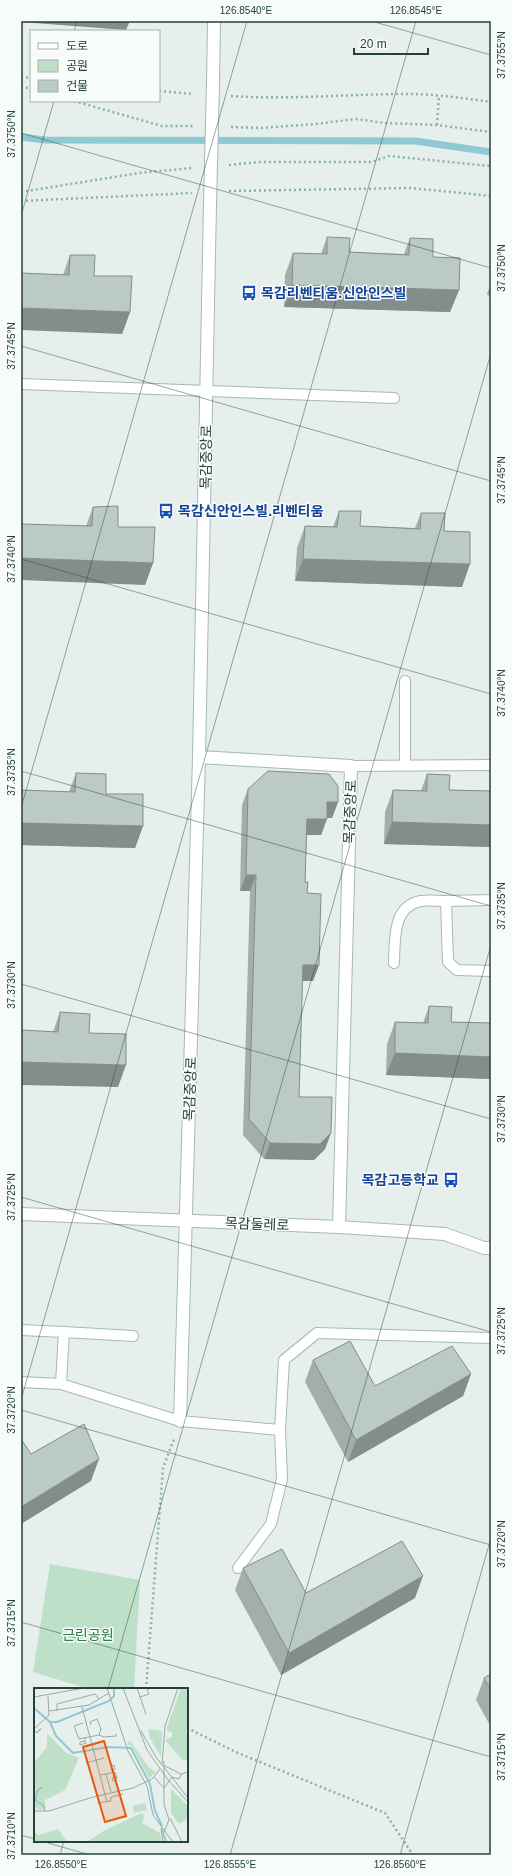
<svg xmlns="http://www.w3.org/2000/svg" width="512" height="1876" font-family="Arial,'Noto Sans KR',sans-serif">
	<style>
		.green { fill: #bfe0c8 }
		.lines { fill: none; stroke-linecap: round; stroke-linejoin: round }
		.stream { stroke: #8ec9d4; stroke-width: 7 }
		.service-casing { stroke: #a8b8b2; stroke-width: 12 }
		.minor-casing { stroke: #a8b8b2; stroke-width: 14 }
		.tertiary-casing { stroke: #a8b8b2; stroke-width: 14 }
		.path { stroke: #86b3a5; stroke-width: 2.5; stroke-dasharray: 2 3; stroke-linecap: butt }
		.service { stroke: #fff; stroke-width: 10 }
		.minor { stroke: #fff; stroke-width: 12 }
		.tertiary { stroke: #fff; stroke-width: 12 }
		.minor-bridge-casing { stroke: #a8b8b2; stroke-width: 14; stroke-linecap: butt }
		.minor-bridge { stroke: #fff; stroke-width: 12 }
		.wall { fill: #a1aea9 }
		.shaded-wall { fill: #838d89 }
		.building { fill: #bbcac4; stroke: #838d89 }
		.ticks { fill: none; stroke: #24423a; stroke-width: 1; stroke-opacity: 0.45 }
		.labels { text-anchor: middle; stroke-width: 3; stroke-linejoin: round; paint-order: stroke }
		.transit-label { font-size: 14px; font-weight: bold; fill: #164399; stroke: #f7fbf9; text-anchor: start }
		.street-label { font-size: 14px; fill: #24423a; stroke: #f7fbf9 }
		.park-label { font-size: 14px; fill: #2d7a4b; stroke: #f7fbf9 }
		.inset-river { fill: none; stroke: #8ec9d4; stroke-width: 2 }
		.inset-road { fill: none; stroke: #98aaa4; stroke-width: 1 }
		.view { fill: #e8590c; fill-opacity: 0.15; stroke: #e8590c; stroke-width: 2 }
		.inset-edge { fill: none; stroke: #24423a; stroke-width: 2 }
		.neatline { fill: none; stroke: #24423a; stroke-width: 1.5 }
		.ticks-label { font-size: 10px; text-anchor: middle; fill: #24423a }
	</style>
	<rect width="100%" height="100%" fill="#e6efeb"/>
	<path class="green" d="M50 1564 140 1580 134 1689H89L33 1672Z"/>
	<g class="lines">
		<path class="stream" d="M21 137 45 140 415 141 491 152"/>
		<defs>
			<path id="service" d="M21 384 394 398
				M405 765V681
				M351 766 491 765
				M491 900 446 901 448 962 457 970 491 971
				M394 963C395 941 392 906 421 901 429 900 438 901 446 901
				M21 1330 64 1332
				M21 1382 61 1384 180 1421 280 1430 284 1360 317 1333 491 1338
				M61 1384 64 1332 133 1336
				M238 1568 271 1524 282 1479 280 1430"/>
			<path id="minor" d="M213 83 214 21
				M199 757 351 766 339 1227
				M180 1421 199 757 210 204"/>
			<path id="tertiary" d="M21 1214 339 1227 445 1234 484 1248H491"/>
		</defs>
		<use href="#service" class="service-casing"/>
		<use href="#minor" class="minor-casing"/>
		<use href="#tertiary" class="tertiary-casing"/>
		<path class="path" d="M21 77 31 78
			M21 86 31 89
			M159 91 194 94
			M231 96C289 100 348 94 406 94 434 94 463 98 491 102
			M74 101 162 126H194
			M437 125 439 96
			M231 127 260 128 315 124 356 119 385 123 437 125 491 132
			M229 165 260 162H372L389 156 491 166
			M229 191 410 188 491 196
			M21 192 139 173 192 168
			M21 201 192 193
			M146 1689 163 1468 174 1439
			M187 1728 238 1753 385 1813 413 1855"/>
		<use href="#service" class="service"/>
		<use href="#minor" class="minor"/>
		<use href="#tertiary" class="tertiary"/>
		<defs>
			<path id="minor-bridge" d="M210 204 213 83"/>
		</defs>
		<use href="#minor-bridge" class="minor-bridge-casing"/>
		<use href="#minor-bridge" class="minor-bridge"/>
	</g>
	<path class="wall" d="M327 237 349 252 404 254 410 238 433 257 459 290 450 312 284 307 285 275 293 253 321 254Z
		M70 255 94 276 130 312 122 334 63 275Z
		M491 283V298L487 294Z
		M93 507 118 527 153 563 145 585 86 526Z
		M339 511 360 526 415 528 421 513 444 531 462 587 295 581 297 548 305 526 333 527Z
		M76 773 106 794 143 826 135 848 21 845V790L69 792Z
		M427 774 449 790 491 791V847L384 844 385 812 393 790 421 791Z
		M248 789 338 802 332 818H327L321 835H307L305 882 319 965 313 981H302L299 1097 331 1133 325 1149 314 1160 264 1159 243 1135 250 891H240L242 805Z
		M429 1006 451 1022 491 1023V1079L386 1075 387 1044 395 1022 423 1023Z
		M60 1012 89 1033 118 1087 53 1032Z
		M313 1360 375 1386 471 1374 463 1396 348 1462 305 1382Z
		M243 1568 306 1593 415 1598 281 1675 235 1590Z
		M491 1674V1727L476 1700 484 1678Z"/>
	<path class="shaded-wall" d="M21 21H130L126 30 21 22Z
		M292 285 459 290 450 312 284 307Z
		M21 308 130 312 122 334 21 330Z
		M21 558 153 563 145 585 21 580Z
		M303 559 470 564 462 587 295 581Z
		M327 802H338L332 818H321Z
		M307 819H327L321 835H301Z
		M392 822 491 825V847L384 844Z
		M21 823 143 826 135 848 21 845Z
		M246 875H256L250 891H240Z
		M303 965H319L313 981H297Z
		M395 1053 491 1057V1079L386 1075Z
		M21 1062 126 1065 118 1087 21 1085Z
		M331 1133 325 1149 314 1160 264 1159 270 1143Z
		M471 1374 463 1396 348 1462 356 1440Z
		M99 1459 91 1481 21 1524V1507Z
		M423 1576 415 1598 281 1675 289 1653Z"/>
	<path class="building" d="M327 237 350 238 349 252 409 255 410 238 433 239V257L460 258 459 290 292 285 293 253 327 254Z
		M70 255H95L94 276H132L130 312 21 308V273L69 275Z
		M118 506V527H155L153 563 21 558V524L92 526 93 507Z
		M339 511H361L360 526 420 529 421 513H445L444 531 470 532V564L303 559 305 526 337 527Z
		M268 771 329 774 338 786V802H327V819H307L305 882H308L307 893 321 894 319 965H303L299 1097H332L331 1133 320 1144 270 1143 249 1119 256 875H246L248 789Z
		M76 773 106 774V794H143V826L21 823V790L75 792Z
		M427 774 450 775 449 790 491 791V825L392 822 393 790 427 791Z
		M429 1006 452 1007 451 1022 491 1023V1057L395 1053V1022L428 1023Z
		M60 1012 90 1014 89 1033 126 1034V1065L21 1062V1030L58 1032Z
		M350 1341 375 1386 452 1346 471 1374 356 1440 313 1360Z
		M84 1424 99 1459 21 1507V1439L31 1454Z
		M402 1541 423 1576 289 1653 243 1568 282 1549 306 1593Z
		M491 1674V1690L484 1678Z"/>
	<path class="ticks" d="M371 21 491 55M74 31 77 21M21 133 491 268M21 216 54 101M21 346 491 481M21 559 491 694M21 771 491 906M21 808 247 21M21 984 491 1119M21 1197 491 1332M21 1400 416 21M21 1410 491 1545M21 1622 491 1757M108 1689 491 353M21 1835 35 1839M41 1841 90 1855M60 1855 64 1841M230 1855 491 945M400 1855 491 1538"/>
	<defs>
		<symbol id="bus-bare" viewBox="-9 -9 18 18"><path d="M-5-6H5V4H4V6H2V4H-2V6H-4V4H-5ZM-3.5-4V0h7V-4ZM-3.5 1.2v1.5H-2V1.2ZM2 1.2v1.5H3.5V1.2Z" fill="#1a4fb4" stroke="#f7fbf9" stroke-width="2.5" paint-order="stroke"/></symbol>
	</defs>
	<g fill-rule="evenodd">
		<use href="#bus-bare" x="238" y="282" width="22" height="22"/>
		<use href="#bus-bare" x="155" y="500" width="22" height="22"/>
		<use href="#bus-bare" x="440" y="1169" width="22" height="22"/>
	</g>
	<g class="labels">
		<g class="transit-label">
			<text x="261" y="298">목감리벤티움.신안인스빌</text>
			<text x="178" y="516">목감신안인스빌.리벤티움</text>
			<text x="439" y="1185" text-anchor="end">목감고등학교</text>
		</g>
		<g class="street-label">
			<text transform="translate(206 457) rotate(-89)" y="5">목감중앙로</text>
			<text transform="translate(350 812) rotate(-88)" y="5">목감중앙로</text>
			<text transform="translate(190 1089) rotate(-88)" y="5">목감중앙로</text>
			<text transform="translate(257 1224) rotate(2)" y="5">목감둘레로</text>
		</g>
		<g class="park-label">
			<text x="88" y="1640">근린공원</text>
		</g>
	</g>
	<g transform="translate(34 1688)">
		<rect width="154" height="154" fill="#e6efeb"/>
		<path d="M147 0H154V73L149 72 131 52 138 49V44L133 43V39ZM114 41 128 43 127 69 116 50ZM13 45 31 64 45 70 31 102 11 112V122L0 120V75L13 59ZM96 53 115 80 122 84 115 90 98 58 93 56ZM137 101 154 118V130L145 136 137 125ZM111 115 113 122 100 125 99 118ZM108 125 110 128 108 135 126 145 128 154H53L71 142ZM24 141 33 154H0V144L5 147Z" fill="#bfe0c8"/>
		<path class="inset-river" d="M0 20 16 34H23L75 13 80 8V0M16 34 22 48 39 65 74 59 97 60 116 96 121 123 128 138M128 141 132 154"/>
		<path class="inset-road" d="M73 0 94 63 113 98 119 127 139 154M89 0 113 62 135 93 154 114M103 0 112 26M0 9 50 0M106 9 115 6 113 2 116 0M48 19 73 114M15 23 55 17 75 5M23 23V16L61 6 65 11M49 35 40 38 45 51 65 47 67 41 63 31 56 34 57 37M0 41 15 27 14 8M0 42 3 45 6 41H7L5 43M107 43 122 69 154 110M65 47 70 49 82 48V46M51 50V53L52 55 46 57V54L51 53M130 73V116L135 132 130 144M52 75 70 70M128 76 131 38 144 0M131 78 147 86 154 84M78 82 81 81 80 77 77 78 78 82 79 84M72 86 81 84 83 91 79 93 78 90 83 88M66 87 72 86 77 104M120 89 130 100 138 89 145 91 147 86M9 99 4 102 1 112 10 118 11 123M63 115 77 113V109L89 106M0 123H15L59 109 99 100 118 91 126 81M136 130 148 154M127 140 129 154"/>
		<path class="view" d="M70 53 92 128 71 134 49 59Z"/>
		<rect width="154" height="154" class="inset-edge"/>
	</g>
	<rect width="512" height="1876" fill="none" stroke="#f7fbf9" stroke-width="44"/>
	<rect x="30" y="30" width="130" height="72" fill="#f7fbf9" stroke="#a3b1ad"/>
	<rect x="38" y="43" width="20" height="6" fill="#ffffff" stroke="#a3b1ad"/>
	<text x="66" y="50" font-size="12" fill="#24423a">도로</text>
	<rect x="38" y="60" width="20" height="12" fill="#bfe0c8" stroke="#a3b1ad"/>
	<text x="66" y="70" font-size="12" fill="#24423a">공원</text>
	<rect x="38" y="80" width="20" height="12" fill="#bbcac4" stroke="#a3b1ad"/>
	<text x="66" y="90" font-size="12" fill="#24423a">건물</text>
	<path d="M354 48v6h74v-6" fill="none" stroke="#24423a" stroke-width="2"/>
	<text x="360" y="48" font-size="12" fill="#24423a" stroke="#f7fbf9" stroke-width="3" paint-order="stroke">20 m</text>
	<rect x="22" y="22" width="468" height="1832" class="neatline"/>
	<g class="ticks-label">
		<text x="246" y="14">126.8540°E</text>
		<text x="416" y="14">126.8545°E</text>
		<text transform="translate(501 55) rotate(-90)" y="4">37.3755°N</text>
		<text transform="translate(11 134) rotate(-90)" y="4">37.3750°N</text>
		<text transform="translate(501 268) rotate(-90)" y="4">37.3750°N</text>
		<text transform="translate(11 346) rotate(-90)" y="4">37.3745°N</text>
		<text transform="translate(501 480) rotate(-90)" y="4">37.3745°N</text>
		<text transform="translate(11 559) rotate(-90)" y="4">37.3740°N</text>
		<text transform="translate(501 693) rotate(-90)" y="4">37.3740°N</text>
		<text transform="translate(11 772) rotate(-90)" y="4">37.3735°N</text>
		<text transform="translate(501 906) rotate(-90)" y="4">37.3735°N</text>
		<text transform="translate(11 985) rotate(-90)" y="4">37.3730°N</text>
		<text transform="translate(501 1119) rotate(-90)" y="4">37.3730°N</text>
		<text transform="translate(11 1197) rotate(-90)" y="4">37.3725°N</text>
		<text transform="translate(501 1331) rotate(-90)" y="4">37.3725°N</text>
		<text transform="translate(11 1410) rotate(-90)" y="4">37.3720°N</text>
		<text transform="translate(501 1544) rotate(-90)" y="4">37.3720°N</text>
		<text transform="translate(11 1623) rotate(-90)" y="4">37.3715°N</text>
		<text transform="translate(501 1757) rotate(-90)" y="4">37.3715°N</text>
		<text transform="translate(11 1836) rotate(-90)" y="4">37.3710°N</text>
		<text x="61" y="1868">126.8550°E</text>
		<text x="230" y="1868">126.8555°E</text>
		<text x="400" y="1868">126.8560°E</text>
	</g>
</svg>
